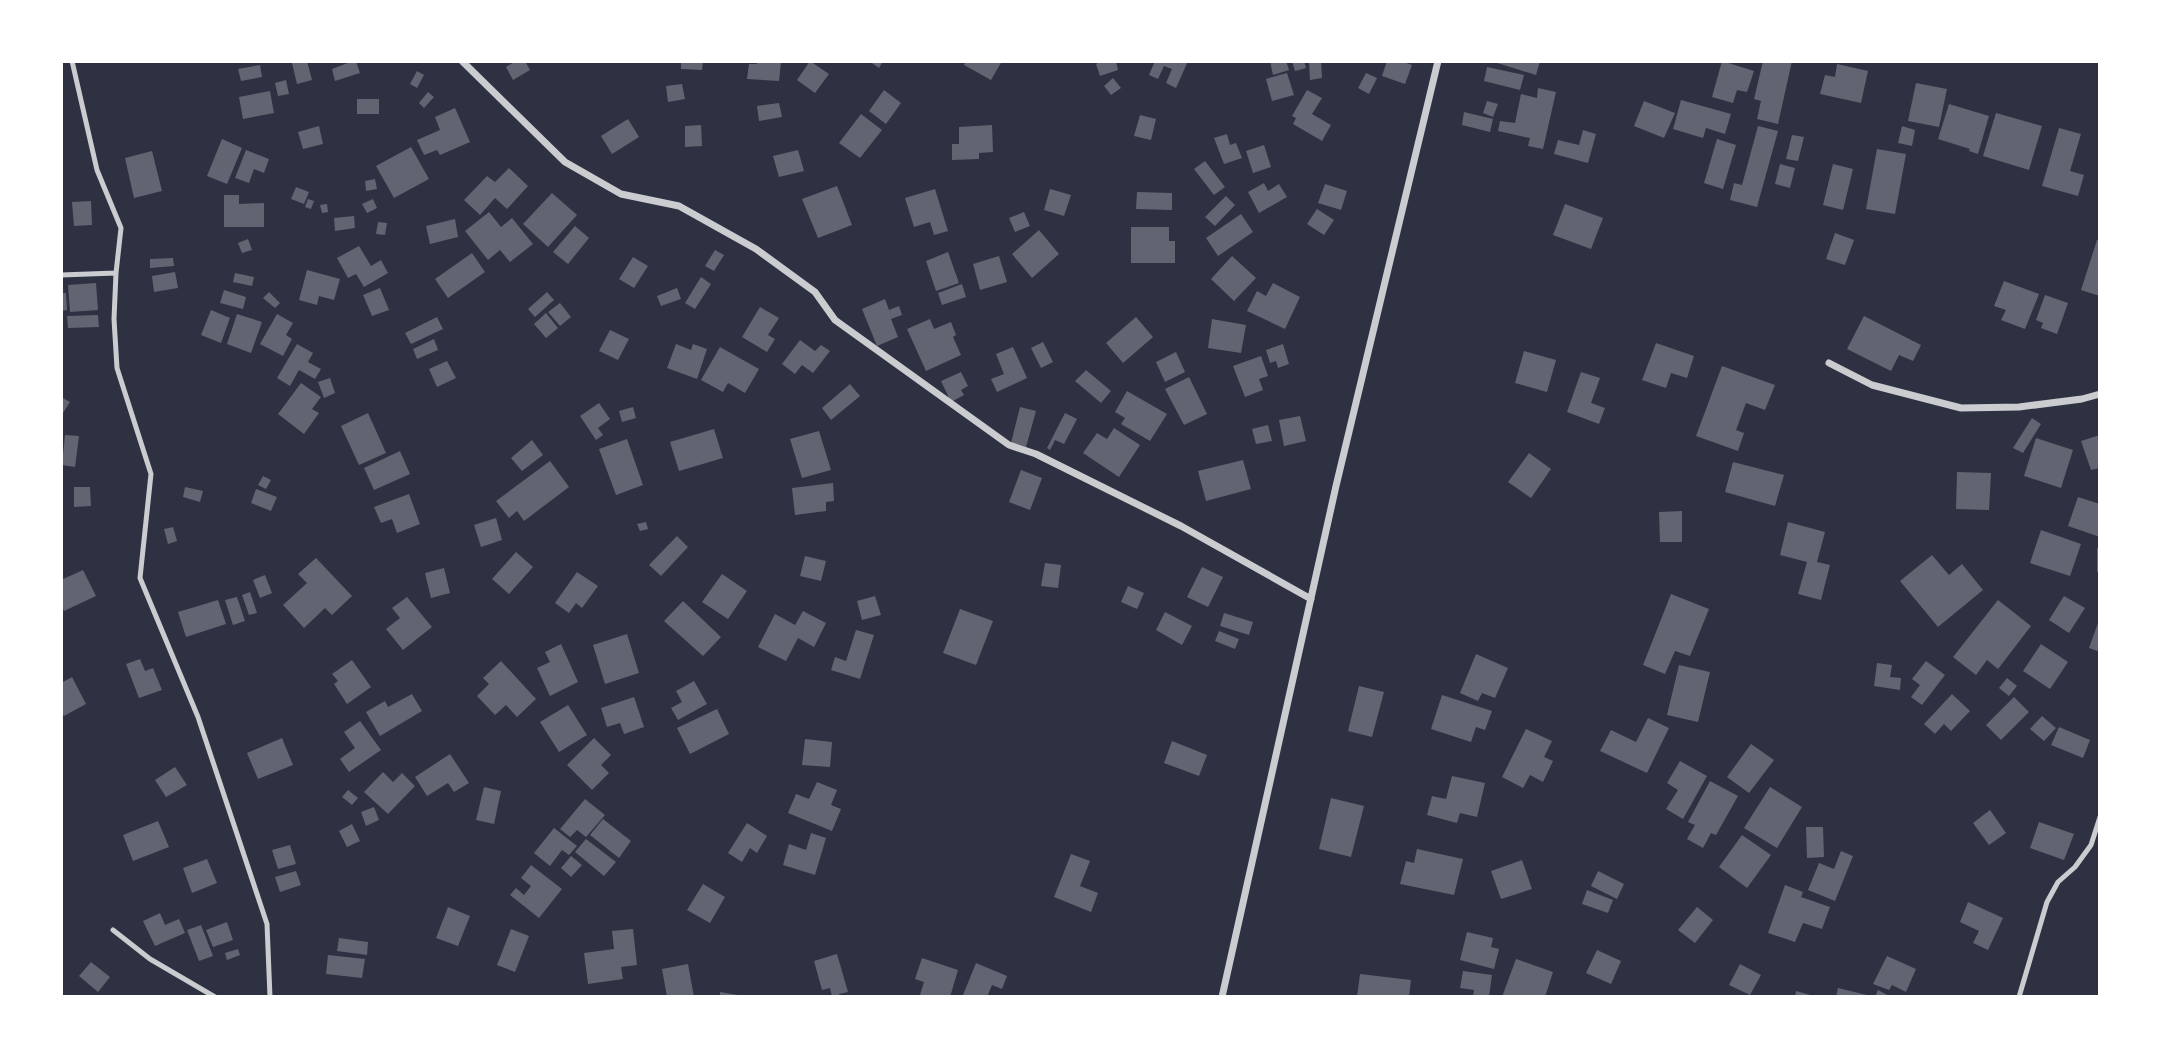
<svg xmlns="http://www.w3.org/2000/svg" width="2161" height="1058" font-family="Lato,sans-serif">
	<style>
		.building { fill: #626471 }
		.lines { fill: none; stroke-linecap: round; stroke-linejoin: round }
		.service { stroke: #caccd0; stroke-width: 5 }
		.minor { stroke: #caccd0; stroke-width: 7 }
	</style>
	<rect width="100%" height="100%" fill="#2d3142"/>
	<path class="building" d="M307 61 312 80 297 84 292 63Z
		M353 61H356L360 73 335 81 332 69Z
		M516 61H525L530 70 513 80 506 67Z
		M681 61H703L702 70 681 69Z
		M757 61 781 62 779 81 747 79 749 64H757Z
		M810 61 829 74 815 93 797 80Z
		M869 61H883L879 68Z
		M966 61H1002L991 80 964 65Z
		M1102 61H1116L1118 70 1100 76 1096 64Z
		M1155 61H1188L1176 88 1166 83 1172 69 1164 66 1158 79 1149 75Z
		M1270 61H1286L1289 70 1273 75Z
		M1292 61H1304L1306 68 1295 71Z
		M1309 61H1321L1322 78 1310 80Z
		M1387 61H1401L1412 65 1405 84 1382 76Z
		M1491 61H1540L1536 75Z
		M1722 61 1754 71 1747 92 1737 90 1733 103 1712 97Z
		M1763 61H1792L1778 124 1757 119 1761 101 1754 99Z
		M1837 64 1868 71 1861 103 1820 94 1825 75 1835 77Z
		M260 65 262 77 241 81 238 69Z
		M1487 67 1524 75 1520 90 1484 81Z
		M417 71 424 75 417 88 410 84Z
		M1287 73 1294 95 1272 101 1266 79Z
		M1366 73 1377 78 1369 94 1358 88Z
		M1113 78 1121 88 1111 95 1104 86Z
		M286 80 289 94 278 96 275 83Z
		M1916 83 1947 89 1939 127 1908 121Z
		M682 84 685 99 668 102 666 86Z
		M1538 88 1556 92 1543 149 1528 146 1530 138 1498 131 1500 121 1515 123 1521 94 1537 98Z
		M884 90 901 103 886 124 869 111Z
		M1307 90 1322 98 1312 114 1331 125 1322 141 1293 124 1296 118 1292 116Z
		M270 91 274 113 243 119 239 97Z
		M428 92 434 97 424 108 419 103Z
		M357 99H379V114H357Z
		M1681 100 1731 114 1725 134 1706 128 1703 138 1673 129Z
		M1487 101 1498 104 1493 117 1483 113Z
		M1644 101 1675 113 1664 138 1634 126Z
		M779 103 782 117 759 121 757 106Z
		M1949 104 1989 116 1978 154 1969 151 1970 149 1938 139Z
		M455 108 470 142 440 155 437 150 424 155 417 140 440 130 435 117Z
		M1464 112 1493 119 1490 132 1462 125Z
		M1996 113 2042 126 2029 170 1983 156Z
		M861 114 882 130 860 158 839 143Z
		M1140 115 1156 119 1151 140 1134 136Z
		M628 119 639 137 612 154 601 136Z
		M701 125 702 146 685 147V126Z
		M992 125 993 152 979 153V159L952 160V144H959V127Z
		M319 126 323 144 303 149 298 132Z
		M1758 126 1778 131 1757 207 1730 200 1734 183 1742 185Z
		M1902 126 1915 130 1912 146 1898 143Z
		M2059 128 2081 134 2070 171 2084 175 2078 196 2042 186Z
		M1583 130 1596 134 1588 163 1554 154 1558 140 1579 145Z
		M1227 134 1230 145 1236 143 1242 158 1224 164 1214 138Z
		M1792 135 1804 137 1798 161 1786 159Z
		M222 139 242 148 227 184 207 176Z
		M1717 139 1736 145 1723 189 1704 183Z
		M1264 145 1271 167 1253 173 1246 151Z
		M411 147 429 179 394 198 376 166Z
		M1877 149 1906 154 1895 214 1866 209Z
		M246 150 269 159 264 173 254 169 249 183 235 178Z
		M798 150 804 171 779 177 773 156Z
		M152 151 162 191 134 198 125 158Z
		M1205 161 1225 187 1214 195 1194 169Z
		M1780 164 1795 168 1790 188 1775 184Z
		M1833 164 1853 169 1843 210 1823 205Z
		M509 168 528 186 507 209 495 198 480 215 464 200 487 176 495 182Z
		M375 179 377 189 366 191 365 181Z
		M1264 183 1268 191 1279 184 1287 197 1259 213 1248 192Z
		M1325 184 1347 191 1341 210 1318 203Z
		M837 186 852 225 818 238 802 199Z
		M296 187 309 192 304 204 291 199Z
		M935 189 948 231 934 235 930 222 914 227 905 198Z
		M1050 189 1071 195 1064 216 1044 210Z
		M1137 192 1172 193V210L1136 209Z
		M552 193 577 215 548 247 523 224Z
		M224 195H239V204L264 203V227H224Z
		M1226 196 1235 205 1215 226 1205 217Z
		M308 199 314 201 311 209 305 207Z
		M373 199 377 208 367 213 362 204Z
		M91 201 92 225 74 226 72 202Z
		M327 204 328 212 322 213 320 205Z
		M1565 204 1603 218 1591 249 1553 235Z
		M1317 209 1334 220 1324 235 1307 224Z
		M489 212 501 227 512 218 533 244 510 262 500 250 488 260 465 231Z
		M1024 212 1030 226 1015 232 1009 218Z
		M1241 214 1253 232 1218 256 1206 238Z
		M354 216 355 228 335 231 334 218Z
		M455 219 458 237 430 244 426 226Z
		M378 222 387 223 385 235 376 234Z
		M575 226 589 238 568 264 553 252Z
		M1131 227H1169V241H1175V263H1131Z
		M1039 230 1059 254 1032 278 1012 254Z
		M1835 233 1854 240 1845 265 1826 259Z
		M248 239 252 250 242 253 238 243Z
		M2097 240H2100V296L2081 290Z
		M359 246 371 266 381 260 388 273 364 287 356 274 348 278 337 258Z
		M715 250 724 255 714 271 705 266Z
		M948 252 959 283 936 291 926 261Z
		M472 253 485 272 448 298 435 279Z
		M999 256 1007 282 980 290 973 264Z
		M1232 256 1256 278 1234 301 1211 279Z
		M633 257 648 266 634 288 619 279Z
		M173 258 174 266 150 268V259Z
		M307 270 340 279 334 300 319 296 317 305 299 300Z
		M175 272 178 288 154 292 152 276Z
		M235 273 254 277 252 286 233 282Z
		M701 277 711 284 695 309 685 303Z
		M2004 281 2039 294 2025 329 2001 320 2006 310 1994 306Z
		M96 283 98 310 70 312 68 285Z
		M1273 283 1300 297 1285 329 1247 311 1257 291 1266 296Z
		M962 284 966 297 942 305 938 293Z
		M380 288 389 310 372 316 363 295Z
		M677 288 681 299 661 306 657 296Z
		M224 290 246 297 243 309 220 303Z
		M269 292 280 303 275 308 263 298Z
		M547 292 554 300 535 317 528 309Z
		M61 293H66L67 310 61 311Z
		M2045 295 2068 303 2057 334 2041 328 2043 323 2036 320Z
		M885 299 889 310 899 306 902 315 891 319 898 337 877 346 862 309Z
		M560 303 571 317 560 326 548 312Z
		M760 307 779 318 768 335 775 339 767 352 742 337Z
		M211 310 230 318 221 343 201 335Z
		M546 313 558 328 546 338 534 324Z
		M237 314 262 322 251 353 227 344Z
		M277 314 293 323 286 335 292 339 283 356 260 344Z
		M98 315 99 327 68 328 67 316Z
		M1864 316 1921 345 1913 361 1899 355 1891 371 1847 349Z
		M437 317 443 329 411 344 405 333Z
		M1136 317 1153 337 1123 363 1106 343Z
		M930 319 934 329 951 322 956 335 953 337 961 355 926 371 907 329Z
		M1212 319 1246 325 1241 353 1208 348Z
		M610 330 629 339 618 360 599 351Z
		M434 339 438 350 417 359 413 349Z
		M800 340 815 351 821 345 830 351 813 373 802 365 795 374 782 364Z
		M1043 342 1053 362 1041 368 1031 348Z
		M1656 343 1694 356 1687 378 1671 373 1666 388 1642 380Z
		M297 344 313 353 308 362 321 369 315 379 299 370 290 386 277 378Z
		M676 344 691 350 693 344 707 349 697 379 667 368Z
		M1283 344 1289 364 1278 368 1276 361 1270 363 1266 350Z
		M720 347 759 369 745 393 728 383 723 392 701 380Z
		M1013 347 1027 378 997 392 991 379 1004 374 996 354Z
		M1524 351 1556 360 1547 392 1515 383Z
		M1176 352 1185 372 1165 382 1156 362Z
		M1261 356 1268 376 1259 379 1263 390 1245 397 1233 366Z
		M447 361 456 378 437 387 429 369Z
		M1722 366 1775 385 1765 410 1746 403 1736 430 1744 433 1738 451 1696 436Z
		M1086 370 1111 391 1101 403 1075 381Z
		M961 372 968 386 961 390 964 395 951 402 941 381Z
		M1581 372 1600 378 1591 403 1605 408 1599 424 1567 412Z
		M1189 377 1207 414 1184 425 1165 389Z
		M330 378 335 393 324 398 318 382Z
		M301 383 321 397 312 409 319 413 304 434 278 414Z
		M850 384 860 396 831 420 822 408Z
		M1127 391 1167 414 1150 441 1121 424 1125 418 1115 412Z
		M61 397 70 402 63 413 61 412Z
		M599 403 610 419 598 428 603 435 596 440 580 416Z
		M633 407 636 418 622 422 619 411Z
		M1020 407 1036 411 1026 447 1011 443Z
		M368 413 386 453 359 465 341 426Z
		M1065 413 1077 419 1064 444 1055 440 1050 450 1047 448Z
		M1300 416 1306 441 1284 446 1279 420Z
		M2032 418 2041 424 2023 453 2013 448Z
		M1268 425 1272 441 1256 444 1252 429Z
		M1114 428 1140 445 1119 477 1083 453 1097 433 1107 439Z
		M714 429 723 458 679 471 670 442Z
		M819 431 831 470 802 478 790 439Z
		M65 435 79 436 75 467 62 465Z
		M2100 435V468L2091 470 2081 441Z
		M2036 438 2073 450 2061 488 2024 476Z
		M627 439 643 485 616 495 599 449Z
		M532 440 543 455 522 471 511 458Z
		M400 451 410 474 374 490 364 468Z
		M1529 453 1551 469 1531 498 1508 482Z
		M1243 460 1251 489 1206 501 1198 471Z
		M550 461 569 487 524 521 517 511 509 518 496 501Z
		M1733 462 1784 475 1775 506 1725 492Z
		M1021 470 1042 478 1030 510 1009 502Z
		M1957 472 1991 473 1989 510 1956 509Z
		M263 476 271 480 266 489 258 485Z
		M833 483 834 501 826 502V511L795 515 792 488Z
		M74 487H90L91 506 74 507Z
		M185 487 203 491 200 502 183 497Z
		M256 489 277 497 271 511 251 503Z
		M409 494 420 524 397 533 392 519 381 523 374 507Z
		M2078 497 2100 504V537L2068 526Z
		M1682 511V542H1660L1659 512Z
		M496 518 502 540 481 547 474 525Z
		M646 522 648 529 640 531 637 524Z
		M1788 522 1825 532 1817 562 1830 565 1821 600 1798 594 1807 562 1780 555Z
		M173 527 177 541 168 544 164 529Z
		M2041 530 2081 544 2070 576 2030 563Z
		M677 536 688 547 661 576 649 565Z
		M2097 548H2100V572H2097Z
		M516 552 533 567 509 594 492 579Z
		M1932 555 1949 575 1962 564 1983 590 1938 627 1900 581Z
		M805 556 826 561 821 581 800 576Z
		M316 558 352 596 332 615 325 608 304 628 283 605 307 583 298 574Z
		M1045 563 1061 565 1058 588 1041 586Z
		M1202 567 1223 577 1208 607 1187 597Z
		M444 568 450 593 431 598 425 573Z
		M83 570 96 596 64 611 61 605V580Z
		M577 572 598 586 582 608 576 603 569 613 555 603Z
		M722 574 747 591 728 619 702 602Z
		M265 575 272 593 260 598 253 580Z
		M1128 586 1144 593 1137 609 1121 602Z
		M250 592 257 613 249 615 242 595Z
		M1671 594 1709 609 1690 656 1675 651 1665 674 1643 665Z
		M875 596 881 615 862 620 857 601Z
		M2064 596 2085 608 2069 633 2049 620Z
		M237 597 245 621 233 625 225 600Z
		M407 597 432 627 403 650 386 629 400 618 392 608Z
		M218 600 226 624 186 637 178 612Z
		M1998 600 2031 626 1998 669 1987 660 1976 675 1953 657Z
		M683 601 721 637 703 656 664 621Z
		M960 609 993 621 976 665 943 653Z
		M803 611 826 623 814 647 798 638 786 661 758 647 775 614 795 625Z
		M1165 612 1192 626 1182 645 1156 630Z
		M1224 613 1253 622 1249 635 1220 626Z
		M2098 623 2100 624V652L2089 648Z
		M856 630 874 635 860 679 831 670 835 657 846 661Z
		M1219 631 1239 639 1235 649 1215 641Z
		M627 634 639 673 605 684 593 645Z
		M561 644 578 682 550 696 537 668 550 662 545 652Z
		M2041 644 2068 662 2050 689 2023 671Z
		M1476 654 1508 668 1495 698 1482 693 1478 701 1460 693Z
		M140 659 145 671 153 668 162 690 139 698 126 664Z
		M352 660 371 687 347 704 334 684 338 681 332 674Z
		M501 661 536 699 517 717 506 705 495 715 477 696 489 684 483 678Z
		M1926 661 1945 675 1922 705 1911 697 1920 685 1912 679Z
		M1877 663 1892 665 1890 677 1901 678 1900 690 1874 686Z
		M1679 665 1710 672 1698 722 1667 715Z
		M72 677 86 704 64 716 61 712V683Z
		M2007 678 2017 686 2009 696 1999 688Z
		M694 681 707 704 678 720 671 708 682 702 676 691Z
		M1359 686 1384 692 1372 737 1348 731Z
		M412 694 422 711 380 736 366 712 385 701 388 707Z
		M1952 694 1970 711 1951 731 1944 724 1935 734 1924 724Z
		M1442 695 1492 711 1485 730 1476 727 1471 742 1431 729Z
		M634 697 644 727 624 734 620 723 607 727 601 708Z
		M2014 697 2029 712 2001 740 1986 725Z
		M568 705 587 735 559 752 540 722Z
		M717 709 729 734 690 754 677 728Z
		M2042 716 2056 728 2044 741 2030 729Z
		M1648 718 1669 728 1647 773 1600 751 1611 730 1636 742Z
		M360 721 381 750 349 772 340 759 355 748 344 732Z
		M2059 727 2090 740 2083 758 2051 745Z
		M1526 729 1552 741 1544 757 1553 761 1543 782 1530 775 1523 788 1502 777Z
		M282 738 293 765 258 779 247 753Z
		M594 738 611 755 601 765 609 773 592 790 567 765Z
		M805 739 832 742 830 767 802 765Z
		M1172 741 1207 755 1199 776 1164 763Z
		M1751 744 1774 760 1749 793 1727 777Z
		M450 754 469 783 454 792 448 783 427 796 415 777Z
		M1680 761 1707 776 1683 819 1666 809 1678 790 1667 783Z
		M175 767 187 785 166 797 155 780Z
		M383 772 393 782 402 773 415 786 388 814 364 792Z
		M1452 776 1485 783 1477 817 1460 813 1457 823 1427 815 1432 796 1446 799Z
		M1710 781 1738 796 1716 835 1711 833 1703 848 1687 839 1695 825 1688 822Z
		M817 782 837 790 831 805 841 809 832 831 788 813 796 794 809 799Z
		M484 787 501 791 494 824 476 820Z
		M1770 787 1802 807 1777 848 1744 828Z
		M348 790 358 798 352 805 342 797Z
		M1331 798 1364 806 1351 857 1319 849Z
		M585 799 605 815 586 837 577 830 570 837 560 829Z
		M374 807 379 820 366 826 361 812Z
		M1990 810 2006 833 1989 845 1973 823Z
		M603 819 631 841 619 858 590 835Z
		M158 821 169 847 133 861 123 835Z
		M2039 822 2074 834 2064 860 2030 848Z
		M747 823 767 836 757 853 750 848 742 862 728 853Z
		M352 824 360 841 347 847 339 831Z
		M1806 827H1823L1824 857 1807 858Z
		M554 828 577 846 569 855 562 850 550 866 534 853Z
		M811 833 826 838 815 875 783 865 789 844 806 850Z
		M1742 835 1771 855 1747 888 1719 867Z
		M586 839 616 862 604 876 575 852Z
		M290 845 296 864 278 869 272 850Z
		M1417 849 1463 859 1454 895 1400 884 1406 861 1414 863Z
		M1841 851 1853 856 1835 901 1808 890 1819 863 1834 869Z
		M1071 854 1090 861 1080 886 1098 893 1091 912 1054 897Z
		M571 856 582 865 571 877 561 868Z
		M207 859 217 883 192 893 183 868Z
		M1522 860 1532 889 1501 899 1491 871Z
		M531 865 562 889 539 918 510 895 516 888 524 895 531 886 521 878Z
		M296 871 301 885 280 892 275 877Z
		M1598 871 1624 884 1617 899 1591 886Z
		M703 884 725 897 710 923 687 910Z
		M1785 885 1803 892 1801 897 1830 907 1822 929 1803 923 1795 942 1768 933Z
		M1587 890 1613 900 1608 913 1582 904Z
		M1968 902 2003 918 1988 950 1973 943 1979 931 1960 922Z
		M448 907 470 916 458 946 436 938Z
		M1697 907 1713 920 1695 943 1678 930Z
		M160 913 165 925 179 919 185 933 155 946 143 921Z
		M227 922 233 940 213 947 206 930Z
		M201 925 213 956 199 961 187 930Z
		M511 929 529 936 515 972 497 965Z
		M633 929 637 965 621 967 623 979 588 984 584 953 614 949 612 931Z
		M1467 932 1493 938 1491 947 1499 949 1494 969 1460 960Z
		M339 938 368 942 367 955 337 951Z
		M238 949 240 955 227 960 225 953Z
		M1597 950 1621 961 1611 984 1586 973Z
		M837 954 848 992 839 994 840 997H832L830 988 822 990 814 961Z
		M328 955 365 959 362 978 326 974Z
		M1887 956 1916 969 1906 992 1892 985 1889 990 1873 984Z
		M922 958 958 970 950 997 920 995 924 982 915 979Z
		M1516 959 1553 972 1545 997H1502Z
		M91 962 110 977 98 992 79 976Z
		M976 963 1007 976 1002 989 992 985 987 997 963 995Z
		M688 964 694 997H667L662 969Z
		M1740 964 1761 975 1750 995 1729 985Z
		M1463 971 1492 975 1489 997H1473L1474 990 1460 988Z
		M1360 974 1411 980 1409 997H1357Z
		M1838 988 1871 996V997H1836Z
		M1878 990 1891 997H1875Z
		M1796 991 1814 996V997H1795Z
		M720 992 738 995 737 997H720Z"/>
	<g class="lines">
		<path class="service" d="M72 61 97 170 121 228 116 273 114 319 117 368 151 474 140 578 198 717 267 924 270 997
			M61 275 116 273
			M113 930 150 959 215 997
			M2019 997 2047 902 2058 882 2075 867 2091 845 2100 817"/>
		<path class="minor" d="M462 61 565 162 621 194 679 206 756 249 815 292 835 320 1009 445 1036 454 1181 526 1311 599
			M1829 363 1872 385 1961 408 2019 407 2082 399 2100 394
			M1222 997 1336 486 1438 61"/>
	</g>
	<rect width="2161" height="1058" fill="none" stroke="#ffffff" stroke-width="126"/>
</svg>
